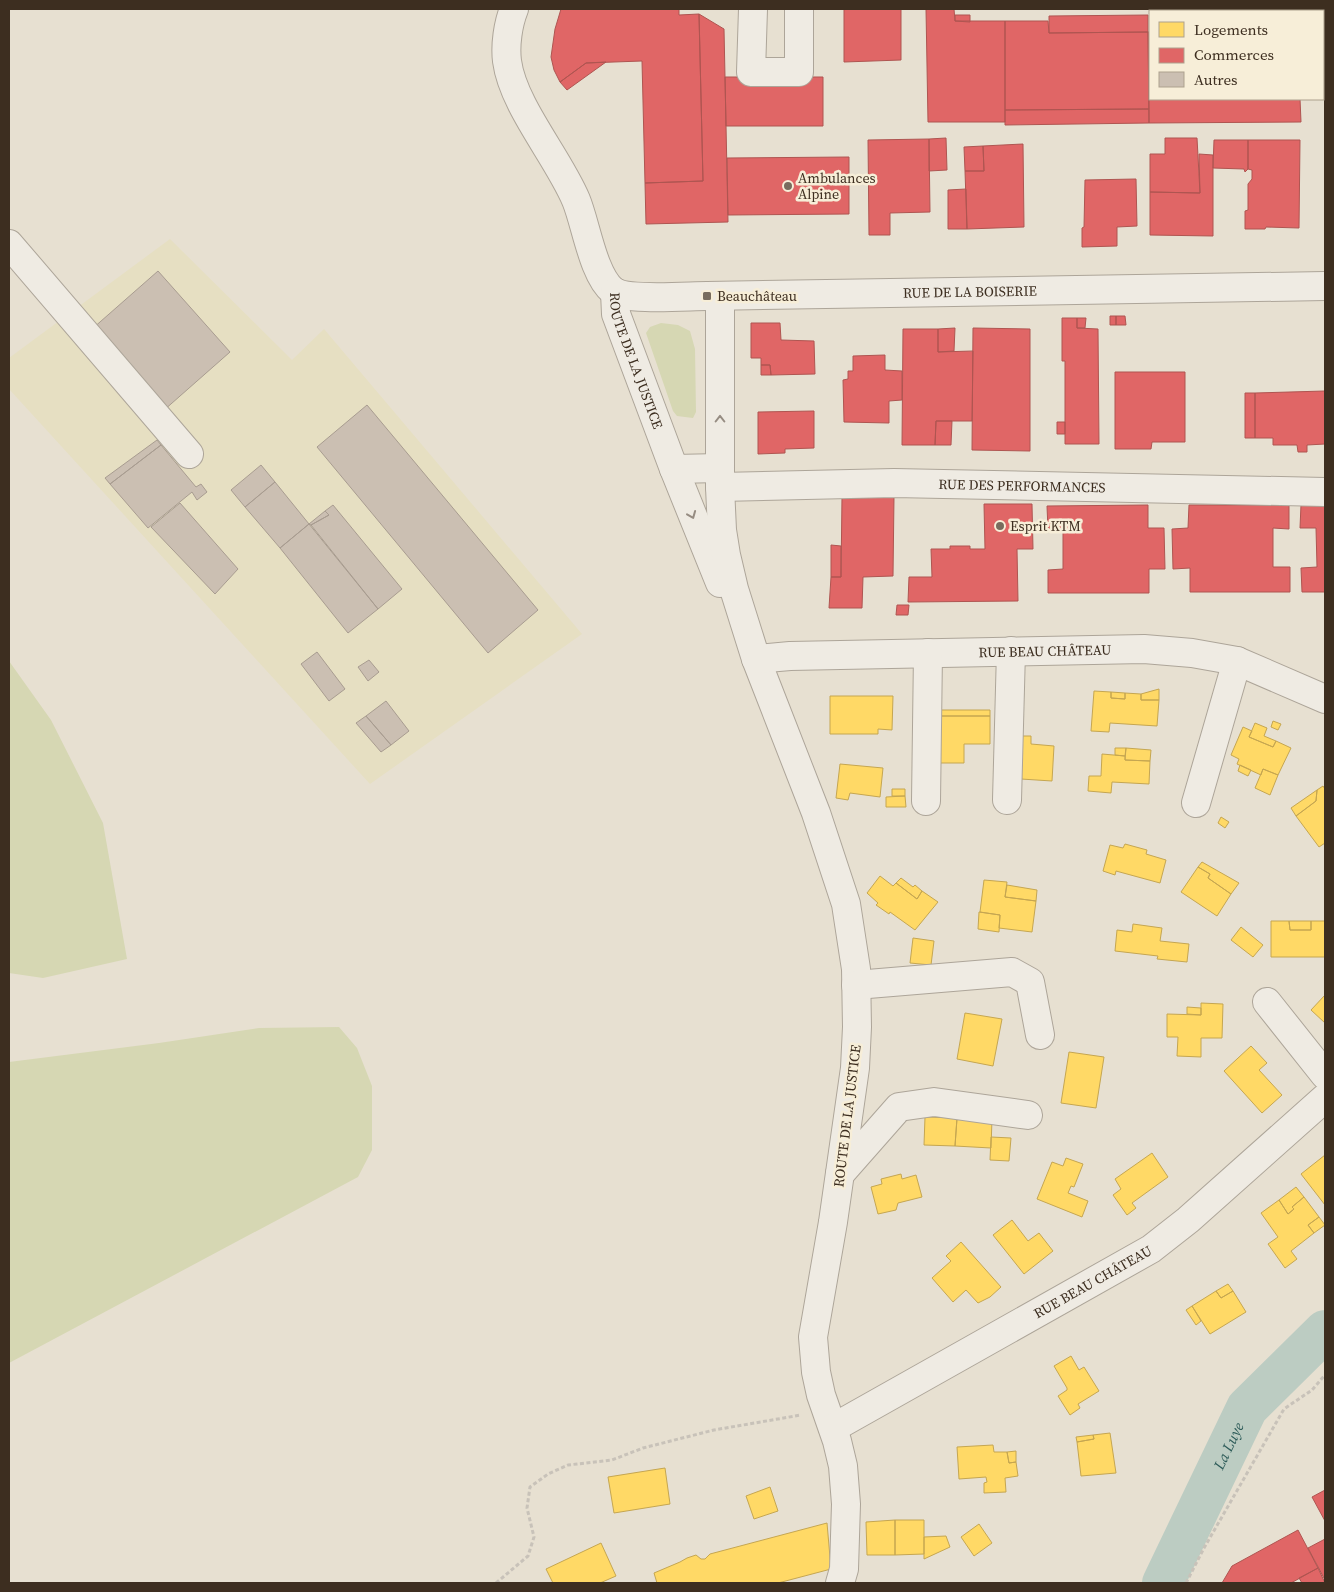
<svg xmlns="http://www.w3.org/2000/svg" width="1334" height="1592" font-family="'Source Serif 4',serif">
	<style>
		.farmland { fill: #e6dfc2 }
		.green { fill: #d6d7b3 }
		.homes { fill: #ffd966; stroke: #c5a651 }
		.shops { fill: #e06666; stroke: #af5551 }
		.lines { fill: none; stroke-linecap: round; stroke-linejoin: round }
		.river { stroke: #bcccc2; stroke-width: 42 }
		.building { fill: #cbbfb2; stroke: #a89c90 }
		.minor-casing { stroke: #ada599; stroke-width: 30 }
		.path { stroke: #c8c2b9; stroke-width: 3; stroke-dasharray: 4 2.5; stroke-linecap: butt }
		.minor { stroke: #efebe3; stroke-width: 28 }
		.oneway { stroke: #968c82 }
		.poi-dot { fill: #786c5e; stroke: #f7eed8; stroke-width: 2 }
		.labels { text-anchor: middle; stroke-width: 5; stroke-linejoin: round; paint-order: stroke }
		.poi-label { font-size: 14px; fill: #3d2e20; stroke: #f7eed8; text-anchor: start }
		.street-label { font-size: 14px; fill: #3d2e20; stroke: #f7eed8 }
		.water-label { font-size: 15px; font-style: italic; fill: #2f5d5a; stroke: #f7eed8 }
	</style>
	<rect width="100%" height="100%" fill="#e7e0d1"/>
	<path class="farmland" d="M170 239 292 360 324 329 582 634 370 784 9 389V358Z"/>
	<path class="green" d="M661 323 678 325 690 331 695 349 696 412 693 418 677 416 673 411 646 333 650 327Z
		M9 661 51 720 103 823 127 959 43 978 9 973Z
		M339 1027 357 1048 372 1086V1150L358 1177 9 1363V1062L159 1043 259 1028Z"/>
	<path class="homes" d="M1159 689V700H1141V694Z
		M1094 691 1111 692V698L1125 699V693L1141 694V700H1159L1157 726 1110 723 1109 732 1091 731Z
		M1111 692 1125 693V699L1111 698Z
		M830 696H893L892 730 878 729V734H830Z
		M939 710H990V716H939Z
		M939 716H990V744H964V763H939Z
		M1273 721 1281 724 1278 730 1271 727Z
		M1255 723 1267 728 1264 736 1276 741 1273 747 1249 737Z
		M1243 727 1252 731 1249 737 1273 747 1276 741 1291 748 1278 775 1263 769 1261 775 1237 764 1239 759 1231 755Z
		M1016 736H1031V744L1054 746 1052 781 1021 779 1022 763 1015 762Z
		M1115 748H1126L1125 756 1115 755Z
		M1126 748 1151 750 1150 761 1125 760Z
		M1102 754 1125 756V760L1150 761 1149 784 1112 782 1111 793 1088 791 1089 776H1101Z
		M840 764 883 768 880 797 850 793 848 800 836 798Z
		M1240 765 1251 770 1248 776 1238 771Z
		M1263 769 1278 775 1270 795 1255 788Z
		M1323 786 1325 789V843L1319 847 1296 816 1316 801 1317 790Z
		M892 789H905V796H892Z
		M1317 790 1316 801 1296 816 1291 808Z
		M905 796 906 807H886V797Z
		M1221 817 1229 822 1225 828 1218 823Z
		M1125 844 1147 850 1146 854 1166 860 1160 883 1116 871 1115 875 1103 871 1110 845 1123 848Z
		M1202 862 1239 883 1231 894 1208 878 1210 874 1198 867Z
		M1198 867 1210 874 1208 878 1231 894 1217 916 1181 892Z
		M880 876 893 886 896 883 917 899 922 891 938 902 915 930 890 912 889 914 876 905 878 903 867 893Z
		M901 878 913 887 915 885 922 891 917 899 896 883Z
		M984 880 1007 882 1005 897 1036 901 1032 932 999 928 1000 915 980 912Z
		M1007 885 1037 890 1036 901 1005 897Z
		M979 912 1000 915 999 932 978 929Z
		M1271 921H1289L1290 930H1311V921H1325V957H1271Z
		M1289 921H1311V930H1290Z
		M1133 924 1162 928 1160 941 1189 944 1187 962 1157 959 1158 956 1115 951 1117 930 1132 932Z
		M1241 927 1263 945 1253 957 1231 940Z
		M913 938 934 941 931 965 910 963Z
		M1325 995V1023L1311 1010Z
		M1201 1003 1223 1004 1222 1038H1201V1057L1177 1056 1178 1037H1167V1014L1201 1015Z
		M1187 1007 1201 1008V1015L1187 1014Z
		M965 1013 1002 1019 993 1066 957 1059Z
		M1251 1046 1267 1063 1259 1070 1282 1095 1262 1113 1224 1071Z
		M1069 1052 1104 1057 1096 1108 1061 1103Z
		M925 1117 957 1118 955 1146 924 1145Z
		M957 1118 992 1119 991 1148 955 1146Z
		M991 1137 1011 1138 1009 1161 990 1160Z
		M1152 1153 1168 1177 1132 1203 1136 1208 1127 1215 1113 1195 1121 1189 1115 1179Z
		M1325 1155V1205L1301 1174Z
		M1066 1158 1083 1164 1074 1187 1071 1186 1068 1193 1088 1201 1082 1217 1037 1199 1052 1162 1063 1166Z
		M901 1174 902 1179 916 1175 922 1197 898 1203 896 1210 878 1214 871 1187 882 1184 881 1179Z
		M1296 1187 1304 1197 1292 1207 1294 1209 1288 1214 1279 1200Z
		M1304 1197 1319 1217 1308 1225 1314 1233 1291 1251 1297 1259 1285 1268 1268 1244 1278 1237 1261 1213 1279 1200 1288 1214 1294 1209 1292 1207Z
		M1319 1217 1325 1225 1314 1233 1308 1225Z
		M1012 1220 1028 1241 1039 1233 1053 1251 1024 1274 993 1235Z
		M961 1242 1001 1287 990 1297 978 1303 966 1290 953 1302 932 1278 951 1261 946 1256Z
		M1228 1284 1233 1291 1221 1298 1216 1291Z
		M1216 1291 1221 1298 1233 1291 1246 1312 1210 1334 1192 1306Z
		M1192 1306 1201 1321 1196 1325 1186 1310Z
		M1071 1356 1079 1370 1084 1367 1099 1391 1078 1404 1080 1408 1070 1415 1058 1396 1067 1390V1388L1054 1366Z
		M1110 1433 1116 1473 1081 1476 1077 1442 1094 1439 1093 1435Z
		M1093 1435 1094 1439 1077 1442 1076 1437Z
		M993 1445 994 1452H1007L1009 1463 1016 1462 1018 1476 1005 1478 1006 1492 984 1493V1483L987 1482 986 1477 959 1479 957 1447Z
		M1016 1451V1462L1009 1463 1007 1452Z
		M665 1468 670 1504 614 1513 608 1477Z
		M770 1487 778 1511 754 1519 746 1496Z
		M895 1520V1555H867L866 1522Z
		M895 1520H924V1554L895 1555Z
		M827 1523 831 1569 778 1583H657L654 1573 680 1562 687 1558 696 1555 701 1559H705L710 1554Z
		M979 1524 992 1543 974 1556 961 1537Z
		M946 1536 950 1547 924 1559V1537Z
		M601 1543 616 1576 600 1583H553L546 1569Z"/>
	<path class="shops" d="M561 9H679V15L699 14 703 181 645 183 642 61 586 63 560 82 554 70 551 57 555 29Z
		M844 9H901V60L844 62Z
		M926 9H954L955 21H1005V122H928Z
		M699 14 724 29 728 222 646 224 645 183 703 181Z
		M955 15H970V22L955 21Z
		M1148 15V32L1049 33V16Z
		M1005 21H1048L1049 33 1148 32 1149 109 1005 110Z
		M1148 32H1150V99H1300L1301 122 1149 123Z
		M606 62 567 90 560 82 586 63Z
		M725 77H823V126H726Z
		M1149 109V123L1005 125V110Z
		M946 138 947 170 929 171V139Z
		M1165 138H1197L1200 193 1150 192V154H1165Z
		M929 139 930 212 890 213V235H869L868 140Z
		M1214 140H1248V169L1245 172 1244 169 1213 168Z
		M1248 140H1300L1299 228 1266 227 1265 229H1245V211L1248 210V184L1252 179V170L1248 169Z
		M1023 144 1024 227 967 229 965 171H984L983 146Z
		M983 146 984 171H965L964 147Z
		M1199 154 1213 155V236L1150 235V192L1200 193Z
		M849 157V214L728 215 727 158Z
		M1136 179 1137 226 1117 227V246L1082 247V228L1084 227 1085 180Z
		M966 189 967 229H948V190Z
		M1110 316H1116V325H1110Z
		M1116 316H1125L1126 325H1116Z
		M1062 318H1077V328L1098 329 1099 444H1065V361H1062Z
		M1077 318H1086L1085 328H1077Z
		M751 323H780L781 340 814 341 815 374 771 375 770 365H761V358H751Z
		M955 328 954 351 938 352V329Z
		M973 328 1030 329V451L972 450Z
		M903 329H938V352L973 351 972 421H936L935 445H902Z
		M885 355V370L902 371V400L889 401V423L844 422 843 380 848 379V371H853V356Z
		M761 365H770L771 375H761Z
		M1115 372H1185V442H1152L1151 449H1115Z
		M1325 391V444L1307 445V452H1298L1297 445H1273V438H1255V393Z
		M1245 393H1255V438H1245Z
		M814 411V448L785 449V453L758 454V412Z
		M936 421H952L951 445H935Z
		M1057 422H1065V434H1057Z
		M894 496 893 576 863 577 862 608H829L831 577H841L842 497Z
		M984 504H1032L1033 549H1017L1018 601 908 602 909 577H932L931 549H950V546H970V549H985Z
		M1148 505V528H1164L1165 569H1149V593H1048V570L1063 569V529H1048L1047 506Z
		M1189 505H1289V529L1273 528V567H1290V592H1190V568L1173 569 1172 529 1188 528Z
		M1301 505H1325V592H1302L1301 568 1317 567 1316 528H1300Z
		M831 545 841 546V577H831Z
		M897 605H909L908 615H896Z
		M1325 1490V1521L1312 1497Z
		M1298 1530 1318 1568 1291 1583H1222L1232 1566Z
		M1325 1539V1580L1308 1548Z
		M1318 1568 1325 1583H1302L1299 1578Z"/>
	<g class="lines">
		<path class="river" id="s1" d="M1163 1583 1247 1408 1325 1331"/>
	</g>
	<path class="building" d="M158 271 230 352 163 411 92 329Z
		M367 405 538 610 488 653 317 447Z
		M157 440 161 445 110 484 105 478Z
		M161 445 196 487 201 484 207 492 197 500 192 492 148 528 110 484Z
		M261 465 275 482 245 507 231 490Z
		M275 482 309 524 280 548 245 507Z
		M180 503 238 569 215 594 151 527Z
		M333 505 402 589 378 609 311 525 329 515 325 511Z
		M325 511 329 515 311 525 309 524Z
		M309 524 378 609 348 633 280 548Z
		M317 652 345 689 329 701 301 664Z
		M369 660 379 672 368 681 358 667Z
		M386 701 409 731 391 745 366 716Z
		M366 716 391 745 381 752 356 723Z"/>
	<g class="lines">
		<defs>
			<g id="minor">
				<path id="s2" d="M514 9C508 24 505 45 507 61 513 106 558 157 576 200 586 224 593 275 613 291 627 301 687 296 707 296L1325 286"/>
				<path d="M753 9 751 72H799V9"/>
				<path d="M9 244 189 454"/>
				<path id="s3" d="M615 292 616 314 674 469 720 583"/>
				<path d="M720 296V487L722 530 726 555 734 589 756 659 816 813 846 904 856 969 857 1027 855 1068 833 1222 813 1337 816 1372 821 1395 837 1441 843 1466 846 1504 844 1569 840 1583"/>
				<path d="M674 469 720 468"/>
				<path id="s4" d="M720 487 894 483 1325 492"/>
				<path id="s5" d="M756 659 790 656 1144 649 1192 653 1237 661 1325 699"/>
				<path d="M1007 800 1011 651"/>
				<path d="M926 801 928 653"/>
				<path d="M1196 803 1237 661"/>
				<path d="M856 985 1012 972 1030 982 1040 1035"/>
				<path d="M1267 1002 1325 1075"/>
				<path d="M840 1174 899 1107 934 1102 1028 1115"/>
				<path id="s6" d="M833 1428 1151 1249 1188 1220 1325 1098"/>
			</g>
		</defs>
		<use href="#minor" class="minor-casing"/>
		<path class="path" d="M496 1583 528 1556 534 1537 527 1508 530 1487 548 1474 568 1465 612 1460 643 1448 714 1430 801 1415
			M1186 1583 1204 1548 1284 1409 1312 1390 1325 1375"/>
		<use href="#minor" class="minor"/>
	</g>
	<defs><path id="oneway-chevron" d="M-2-3.5L2.5 0L-2 3.5" fill="none" stroke-width="1.6" stroke-linecap="round" stroke-linejoin="round" transform="scale(1.25)"/></defs>
	<g class="oneway">
		<use href="#oneway-chevron" transform="translate(720 419) rotate(-90)"/>
		<use href="#oneway-chevron" transform="translate(692 515) rotate(68)"/>
	</g>
	<g class="poi-dot">
		<circle cx="788" cy="186" r="5"/>
		<rect x="702" y="291" width="10" height="10" rx="2.5"/>
		<circle cx="1000" cy="526" r="5"/>
	</g>
	<g class="labels">
		<g class="poi-label">
			<text x="798" y="183">Ambulances<tspan x="798" dy="16">Alpine</tspan></text>
			<text x="717" y="301">Beauchâteau</text>
			<text x="1010" y="531">Esprit KTM</text>
		</g>
		<g class="street-label">
			<text dy="5" stroke="none"><textPath href="#s2" startOffset="666">RUE DE LA BOISERIE</textPath></text>
			<text dy="5" stroke="none"><textPath href="#s3" startOffset="72">ROUTE DE LA JUSTICE</textPath></text>
			<text dy="5" stroke="none"><textPath href="#s4" startOffset="302">RUE DES PERFORMANCES</textPath></text>
			<text dy="5" stroke="none"><textPath href="#s5" startOffset="289">RUE BEAU CHÂTEAU</textPath></text>
			<text transform="translate(847 1116) rotate(-83)" y="5">ROUTE DE LA JUSTICE</text>
			<text dy="5" stroke="none"><textPath href="#s6" startOffset="298">RUE BEAU CHÂTEAU</textPath></text>
		</g>
		<g class="water-label">
			<text dy="5" stroke="none"><textPath href="#s1" startOffset="152">La Luye</textPath></text>
		</g>
	</g>
	<rect width="1334" height="1592" fill="none" stroke="#3d2e20" stroke-width="20"/>
	<rect x="1149" y="10" width="175" height="90" fill="#f7eed8" stroke="#ada18e"/>
	<rect x="1159" y="22" width="25" height="15" fill="#ffd966" stroke="#ada18e"/>
	<text x="1194" y="35" font-size="15" fill="#3d2e20">Logements</text>
	<rect x="1159" y="48" width="25" height="15" fill="#e06666" stroke="#ada18e"/>
	<text x="1194" y="60" font-size="15" fill="#3d2e20">Commerces</text>
	<rect x="1159" y="72" width="25" height="15" fill="#cbbfb2" stroke="#ada18e"/>
	<text x="1194" y="85" font-size="15" fill="#3d2e20">Autres</text>
</svg>
